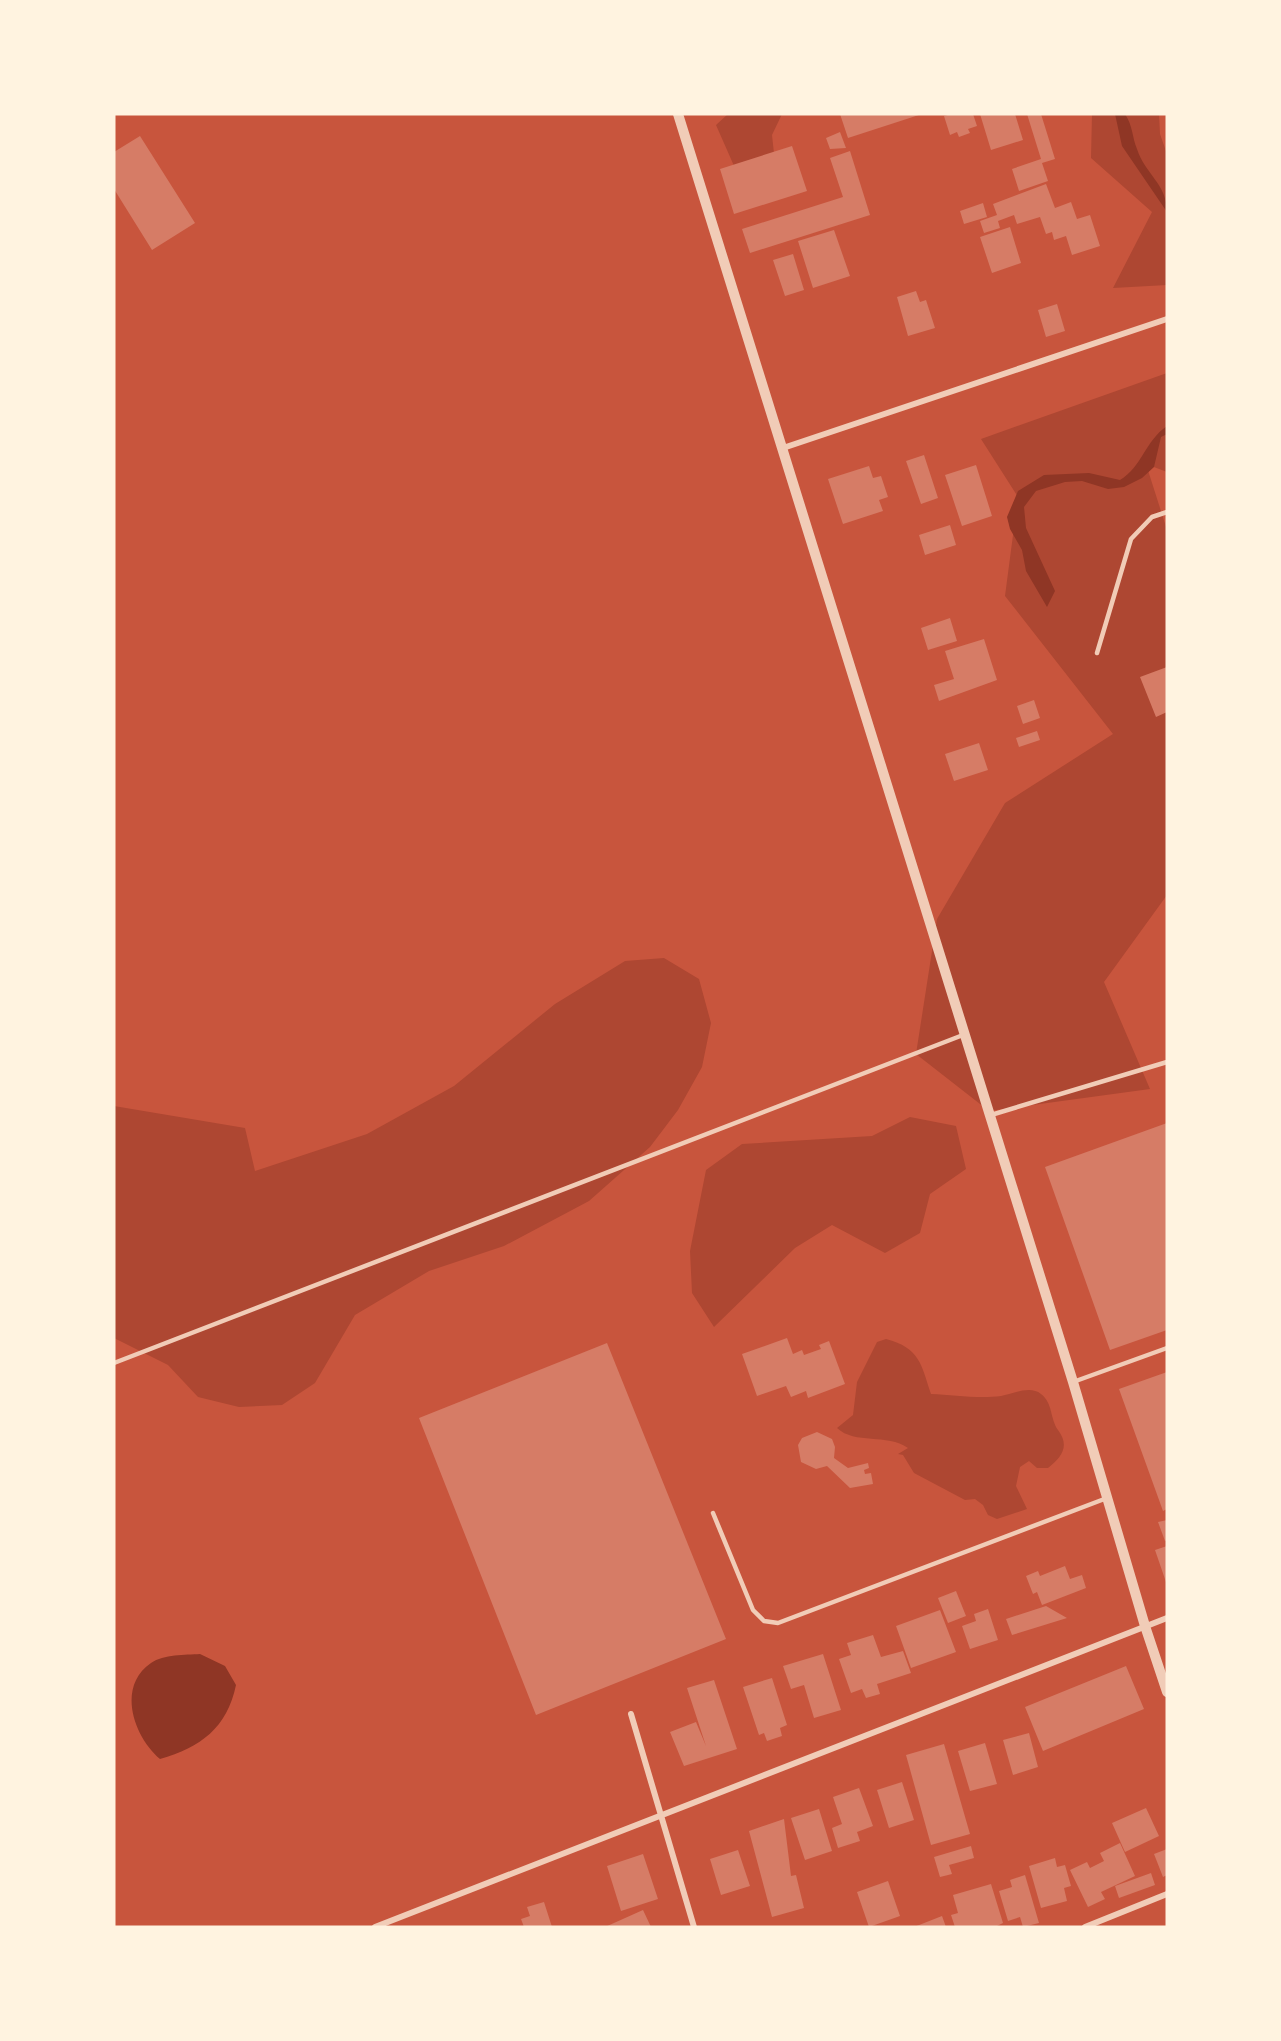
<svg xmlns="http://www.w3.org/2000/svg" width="1281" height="2041" font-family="'PT Sans Narrow',sans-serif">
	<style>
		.green { fill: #ae4732 }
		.water { fill: #8f3625 }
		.building { fill: #d67c66 }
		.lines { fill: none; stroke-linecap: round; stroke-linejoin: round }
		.service { stroke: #f1ccb7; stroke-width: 4.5 }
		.minor { stroke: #f1ccb7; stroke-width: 6 }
		.tertiary { stroke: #f1ccb7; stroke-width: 10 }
	</style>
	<rect width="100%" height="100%" fill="#c8553d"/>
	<path class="green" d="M728 114H782L772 135 777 181 742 184 716 125Z
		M1092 114H1159L1160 134 1167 154V285L1113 288 1152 212 1091 158Z
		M1167 373V472L1146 464 1167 530V895L1104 982 1150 1089 989 1111 916 1054 937 919 1005 803 1113 734 1005 596 1018 497 981 439Z
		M664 958 699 979 711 1023 702 1067 678 1110 650 1147 589 1201 504 1246 429 1271 355 1315 315 1383 282 1405 239 1407 198 1397 168 1365 114 1338V1106L245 1128 255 1171 367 1134 454 1086 555 1004 625 961Z
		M910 1117 956 1126 966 1169 930 1194 920 1233 885 1253 832 1225 795 1248 714 1327 692 1293 690 1251 706 1170 742 1144 872 1136Z
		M886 1339C920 1348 921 1364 931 1394 953 1395 979 1399 1001 1396 1013 1394 1030 1385 1041 1394 1053 1403 1050 1419 1058 1430 1070 1446 1062 1457 1048 1468H1037L1029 1461 1020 1467 1016 1486 1027 1509 997 1519 988 1515 983 1505 975 1499 965 1500 914 1473 903 1455 898 1454 908 1448C887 1433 855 1445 837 1428L853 1415 857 1382 877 1342Z"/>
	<path class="water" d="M1115 114H1125C1133 126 1132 137 1137 149 1145 174 1167 184 1167 212L1122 146Z
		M1167 426V434L1161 437 1154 467 1142 478 1124 487 1108 489 1082 481 1065 482 1036 491 1024 507 1026 528 1055 591 1047 607 1026 571 1022 550 1010 529 1007 517 1018 491 1044 475 1089 473 1120 480C1142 467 1145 441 1167 426Z
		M200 1654 225 1666 236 1685C227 1728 201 1747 160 1759 134 1737 116 1687 151 1663 164 1654 185 1655 200 1654Z"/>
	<path class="building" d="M840 114H922L848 138Z
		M951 114H973L977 126 968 129 970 133 959 137 957 132 950 135 944 116Z
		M980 114H1015L1023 140 991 150Z
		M1027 114H1041L1055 159 1042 163 1048 181 1019 191 1012 169 1041 159Z
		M840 132 846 148 830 149 826 138Z
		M140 136 195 223 152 250 114 189V152Z
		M792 146 807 191 734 214 720 169Z
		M850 151 870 215 750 253 742 229 843 197 830 158Z
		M1046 184 1055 208 1071 202 1077 219 1090 215 1100 246 1072 255 1066 236 1054 240 1052 232 1046 234 1040 217 1017 224 1014 215 998 221 1000 228 984 233 980 221 997 215 993 204Z
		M983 203 987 217 964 224 960 211Z
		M1010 227 1021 263 992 273 980 237Z
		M834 230 850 276 813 288 798 241Z
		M793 254 804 290 785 296 773 260Z
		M916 291 920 302 926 300 935 328 908 336 897 297Z
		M1057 304 1065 331 1046 337 1038 310Z
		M924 455 938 498 921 504 906 461Z
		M976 465 992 516 962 526 945 475Z
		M869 466 873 478 881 476 888 497 879 500 883 511 843 524 828 479Z
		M950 525 956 545 925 555 919 535Z
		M950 618 957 641 928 650 921 628Z
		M984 639 997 680 939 701 934 685 954 679 945 651Z
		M1167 667V712L1156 717 1140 677Z
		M1034 700 1040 718 1023 724 1017 706Z
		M1037 731 1040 740 1019 747 1016 738Z
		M979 743 988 770 954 781 945 754Z
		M1167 1123V1330L1110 1350 1045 1167Z
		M787 1338 793 1354 802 1350 804 1355 821 1349 819 1345 829 1341 845 1384 808 1398 806 1391 791 1397 786 1386 757 1396 742 1354Z
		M607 1343 726 1639 536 1715 419 1418Z
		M1167 1372V1509L1163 1511 1119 1389Z
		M817 1432 832 1439 835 1447 834 1458 848 1468 868 1463 869 1468 864 1470 865 1474 871 1473 873 1484 850 1488 827 1466 816 1469 801 1462 798 1445 802 1438Z
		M1167 1520V1540L1165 1541 1158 1522Z
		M1167 1546V1585L1155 1550Z
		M1065 1566 1070 1579 1082 1575 1086 1588 1042 1605 1037 1592 1033 1594 1026 1576 1038 1571 1040 1576Z
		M956 1591 966 1616 948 1623 938 1598Z
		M1046 1606 1067 1618 1012 1635 1006 1619Z
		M988 1609 998 1640 970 1649 962 1626 976 1621 974 1614Z
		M940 1610 956 1652 911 1668 896 1626Z
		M873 1635 881 1657 903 1651 911 1673 877 1684 880 1694 866 1698 862 1689 851 1693 839 1659 851 1655 847 1643Z
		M823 1654 841 1710 814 1718 804 1685 791 1689 783 1666Z
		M1126 1666 1144 1709 1043 1751 1025 1707Z
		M772 1678 787 1725 780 1728 782 1736 767 1741 764 1733 759 1735 743 1687Z
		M714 1680 737 1749 684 1766 670 1732 696 1722 706 1746 687 1688Z
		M1029 1733 1038 1767 1013 1775 1003 1740Z
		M985 1743 997 1784 970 1791 958 1751Z
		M944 1744 970 1834 931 1845 906 1755Z
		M902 1782 914 1820 889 1828 877 1790Z
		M859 1788 873 1826 857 1832 860 1841 838 1848 832 1828 842 1824 833 1797Z
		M1146 1808 1159 1836 1125 1852 1112 1823Z
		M819 1809 832 1851 805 1860 791 1818Z
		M784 1819 791 1876 796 1875 804 1908 772 1917 749 1831Z
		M1120 1843 1135 1876 1101 1892 1105 1899 1088 1907 1070 1870 1087 1862 1090 1868 1104 1861 1100 1853Z
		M971 1846 974 1858 949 1865 952 1874 940 1877 934 1857Z
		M1167 1849V1875L1163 1877 1154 1854Z
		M738 1850 750 1886 721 1895 710 1859Z
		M643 1854 658 1899 621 1911 607 1866Z
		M1055 1858 1057 1867 1065 1865 1071 1886 1064 1888 1067 1901 1041 1908 1029 1866Z
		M1151 1873 1155 1885 1119 1898 1115 1886Z
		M1025 1875 1039 1923 1023 1927 1020 1917 1008 1921 999 1891 1012 1887 1010 1880Z
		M888 1881 900 1916 869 1927 857 1892Z
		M991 1884 1003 1923 995 1927H955L951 1915 958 1913 953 1895Z
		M544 1902 552 1927H524L521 1919 530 1916 527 1907Z
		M643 1910 651 1927H605Z
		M942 1916 946 1927H914Z"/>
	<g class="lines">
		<path class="service" d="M1097 653 1131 539 1152 517 1167 512
			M991 1115 1167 1062
			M114 1363 963 1035
			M1073 1382 1167 1348
			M713 1513 753 1610 764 1621 778 1623 1107 1498"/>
		<path class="minor" d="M783 448 1167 319
			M631 1714 694 1927
			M375 1927 1167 1618
			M1085 1927 1167 1894"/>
		<path class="tertiary" d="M678 114 1073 1382 1145 1626 1167 1692"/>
	</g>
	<rect width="1281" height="2041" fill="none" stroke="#fff3e0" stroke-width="231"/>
</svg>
